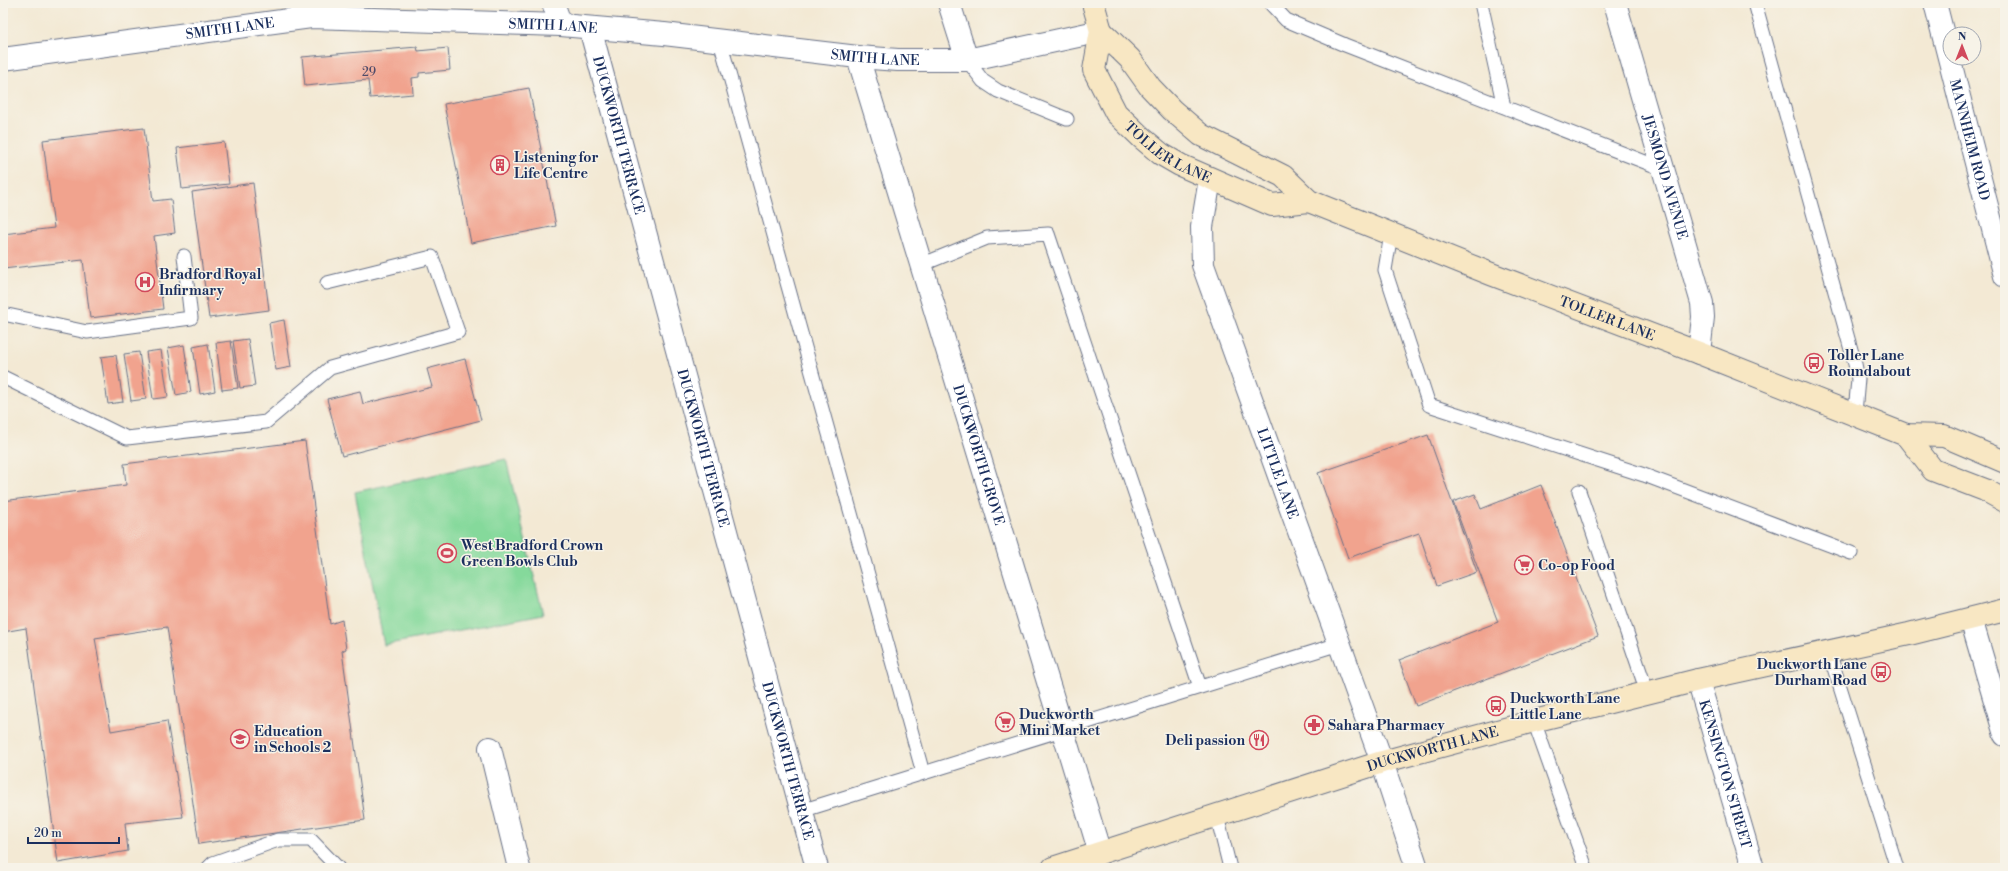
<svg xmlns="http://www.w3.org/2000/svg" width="2008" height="871" font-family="'Libre Bodoni',serif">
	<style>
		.pitch { fill: #85d99b; stroke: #50847c }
		.building { fill: #f1a38e }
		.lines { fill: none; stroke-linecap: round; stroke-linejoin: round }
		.lane-casing { stroke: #677087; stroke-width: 15 }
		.street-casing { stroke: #677087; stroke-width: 24 }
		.secondary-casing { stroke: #677087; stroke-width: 24 }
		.lane { stroke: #fff; stroke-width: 13 }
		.street { stroke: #fff; stroke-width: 22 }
		.secondary { stroke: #f8e7c3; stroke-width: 22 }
		.labels { text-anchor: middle; stroke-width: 3; stroke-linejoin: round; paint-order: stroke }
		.number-label { font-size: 12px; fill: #504c6a }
		.street-label { font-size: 14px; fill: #1b2f5e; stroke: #f7f3e8 }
		.poi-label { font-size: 14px; font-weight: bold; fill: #1b2f5e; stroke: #f7f3e8; text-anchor: start }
	</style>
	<rect width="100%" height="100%" fill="#f7f3e8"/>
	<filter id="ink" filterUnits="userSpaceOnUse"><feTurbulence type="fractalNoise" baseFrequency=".025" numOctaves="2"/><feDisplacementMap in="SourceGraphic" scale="8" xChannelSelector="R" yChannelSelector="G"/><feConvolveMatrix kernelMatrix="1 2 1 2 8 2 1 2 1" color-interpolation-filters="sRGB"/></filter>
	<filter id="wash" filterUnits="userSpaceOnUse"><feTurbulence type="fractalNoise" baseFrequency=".012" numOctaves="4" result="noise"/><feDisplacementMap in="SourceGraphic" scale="16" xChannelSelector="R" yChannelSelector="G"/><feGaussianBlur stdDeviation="0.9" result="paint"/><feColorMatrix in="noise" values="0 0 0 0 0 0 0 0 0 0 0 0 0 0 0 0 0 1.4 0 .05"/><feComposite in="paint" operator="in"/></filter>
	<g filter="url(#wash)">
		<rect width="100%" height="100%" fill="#f3e9d4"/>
		<path class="pitch" d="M506 459 543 614 384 645 355 492Z"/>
		<g id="blocks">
			<path class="building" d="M417 47 418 51 448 48 450 70 419 73V77L412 78 413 94 370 98 368 80 305 86 302 57Z
				M529 88 556 226 471 243 444 104Z
				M144 128 153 201 171 199 175 233 154 236 163 309 90 318 83 260 3 269V234L54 228 43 140Z
				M224 142 229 184 182 189 177 148Z
				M253 183 269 310 209 318 192 192Z
				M284 320 291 367 276 370 269 323Z
				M248 339 255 386 240 388 233 341Z
				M231 341 238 388 222 390 216 343Z
				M208 344 215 391 200 394 193 347Z
				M184 345 191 392 176 395 168 348Z
				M161 350 168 397 153 399 146 352Z
				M139 352 146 399 131 401 124 354Z
				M116 355 123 402 108 404 101 357Z
				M465 359 481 420 342 456 327 399 360 391 363 404 432 387 427 369Z
				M1428 435 1477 572 1437 586 1419 533 1348 558 1318 473Z
				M305 441 330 624 342 620 346 649 342 651 365 820 199 844 167 627 95 638 111 731 167 721 183 817 125 823 128 851 58 863 26 628 3 632V501L126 485 124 464Z
				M1541 485 1598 636 1416 706 1399 660 1498 622 1453 502 1475 494 1481 509Z"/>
		</g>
	</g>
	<g filter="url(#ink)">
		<use href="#blocks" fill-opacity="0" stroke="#677087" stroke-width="1"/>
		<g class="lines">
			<defs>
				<path id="lane" d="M1270 3 1286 20 1345 45 1663 169
					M1481 3 1504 107
					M1755 3 1855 364 1858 379 1855 413
					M720 41 923 773
					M967 60 983 81 998 91 1067 119
					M1391 234 1385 270 1429 405 1644 475 1851 553
					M921 265 987 238 1048 234 1200 687
					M3 314 87 332 191 318 184 256
					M3 377 127 438 266 422 330 368 458 332 432 257 327 283
					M1579 491 1647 692
					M1829 652 1897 868
					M1534 721 1586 868
					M801 811 1339 644
					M1217 816 1230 868
					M208 868 213 863 278 840H311L338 868"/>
				<g id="street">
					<path d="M553 3 561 25"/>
					<path d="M949 3 967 60"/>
					<path id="s1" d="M1615 3 1702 303 1703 317 1699 353"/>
					<path id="s2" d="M1935 3 2005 276"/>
					<path id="s3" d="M590 28 817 868"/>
					<path id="s4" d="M858 57 1100 853"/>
					<path id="s5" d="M3 59 311 17 561 25 664 34 858 57 898 60H967L1101 31"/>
					<path id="s6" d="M1210 179 1202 227 1203 265 1382 762 1417 868"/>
					<path d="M1971 619 2005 735"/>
					<path id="s7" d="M1698 680 1753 868"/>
					<path d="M490 748 519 868"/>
				</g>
				<g id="secondary">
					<path id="s8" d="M1093 3 1101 31 1094 70 1116 113 1142 138 1161 154 1180 165 1272 205 1309 201"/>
					<path id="s9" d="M1101 31 1130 59 1150 87 1172 110 1201 135 1283 176 1309 201 1491 274 1699 353 1906 435 1944 436 2005 462"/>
					<path d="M1906 435 1933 470 1985 490 2005 501"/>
					<path id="s10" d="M1053 868 1382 762 1534 721 1698 680 1909 634 2005 610"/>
				</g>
			</defs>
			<use href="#lane" class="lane-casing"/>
			<use href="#street" class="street-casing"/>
			<use href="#secondary" class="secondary-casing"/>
			<use href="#lane" class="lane"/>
			<use href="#street" class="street"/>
			<use href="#secondary" class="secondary"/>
		</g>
	</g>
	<defs>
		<symbol id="building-ring" viewBox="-11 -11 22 22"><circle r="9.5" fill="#f7f3e8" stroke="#d1495b" stroke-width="1.5"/><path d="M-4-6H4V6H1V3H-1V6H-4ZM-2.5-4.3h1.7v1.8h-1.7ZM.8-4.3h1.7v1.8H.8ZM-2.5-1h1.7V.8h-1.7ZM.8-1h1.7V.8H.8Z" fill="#d1495b"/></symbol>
		<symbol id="hospital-ring" viewBox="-11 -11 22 22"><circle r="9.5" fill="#f7f3e8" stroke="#d1495b" stroke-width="1.5"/><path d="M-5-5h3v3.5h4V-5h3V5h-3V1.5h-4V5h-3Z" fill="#d1495b"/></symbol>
		<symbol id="bus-ring" viewBox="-11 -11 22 22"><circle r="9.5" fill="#f7f3e8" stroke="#d1495b" stroke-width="1.5"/><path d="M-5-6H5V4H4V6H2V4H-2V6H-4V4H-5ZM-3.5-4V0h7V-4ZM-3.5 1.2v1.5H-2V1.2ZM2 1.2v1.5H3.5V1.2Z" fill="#d1495b"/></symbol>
		<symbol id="stadium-ring" viewBox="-11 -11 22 22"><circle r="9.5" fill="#f7f3e8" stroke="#d1495b" stroke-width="1.5"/><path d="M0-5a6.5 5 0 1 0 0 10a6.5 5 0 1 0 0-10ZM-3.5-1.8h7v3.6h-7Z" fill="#d1495b"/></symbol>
		<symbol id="supermarket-ring" viewBox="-11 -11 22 22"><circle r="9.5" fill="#f7f3e8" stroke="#d1495b" stroke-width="1.5"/><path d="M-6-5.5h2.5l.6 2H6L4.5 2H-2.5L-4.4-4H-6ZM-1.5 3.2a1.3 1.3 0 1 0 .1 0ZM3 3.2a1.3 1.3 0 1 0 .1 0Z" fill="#d1495b"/></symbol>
		<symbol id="pharmacy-ring" viewBox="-11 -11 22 22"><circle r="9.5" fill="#f7f3e8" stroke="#d1495b" stroke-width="1.5"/><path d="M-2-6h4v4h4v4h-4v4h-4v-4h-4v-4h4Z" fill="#d1495b"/></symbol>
		<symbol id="school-ring" viewBox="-11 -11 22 22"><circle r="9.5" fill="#f7f3e8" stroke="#d1495b" stroke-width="1.5"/><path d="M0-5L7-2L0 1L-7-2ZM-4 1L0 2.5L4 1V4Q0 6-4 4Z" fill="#d1495b"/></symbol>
		<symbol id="restaurant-ring" viewBox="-11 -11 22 22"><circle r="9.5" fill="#f7f3e8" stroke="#d1495b" stroke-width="1.5"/><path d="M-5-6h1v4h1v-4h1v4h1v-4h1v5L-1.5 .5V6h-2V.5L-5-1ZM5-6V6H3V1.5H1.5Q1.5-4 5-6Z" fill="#d1495b"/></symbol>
	</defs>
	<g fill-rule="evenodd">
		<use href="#building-ring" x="489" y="154" width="22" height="22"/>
		<use href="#hospital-ring" x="134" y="271" width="22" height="22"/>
		<use href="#bus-ring" x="1803" y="352" width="22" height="22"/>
		<use href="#stadium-ring" x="436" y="542" width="22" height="22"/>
		<use href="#supermarket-ring" x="1513" y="554" width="22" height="22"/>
		<use href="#bus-ring" x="1870" y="661" width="22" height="22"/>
		<use href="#bus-ring" x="1485" y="695" width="22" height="22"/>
		<use href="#supermarket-ring" x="994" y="711" width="22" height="22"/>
		<use href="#pharmacy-ring" x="1303" y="714" width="22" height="22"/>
		<use href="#school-ring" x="229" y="728" width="22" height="22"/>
		<use href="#restaurant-ring" x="1248" y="729" width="22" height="22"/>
	</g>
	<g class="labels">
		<g class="number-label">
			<text x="369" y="76">29</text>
		</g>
		<g class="street-label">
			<text dy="5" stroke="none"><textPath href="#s5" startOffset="553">SMITH LANE</textPath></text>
			<text dy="5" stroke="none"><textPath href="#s5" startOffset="229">SMITH LANE</textPath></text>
			<text dy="5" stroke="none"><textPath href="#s5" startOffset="877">SMITH LANE</textPath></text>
			<text dy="5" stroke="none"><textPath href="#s3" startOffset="111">DUCKWORTH TERRACE</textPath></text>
			<text dy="5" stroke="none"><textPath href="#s2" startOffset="141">MANNHEIM ROAD</textPath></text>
			<text dy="5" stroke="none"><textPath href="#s8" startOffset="183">TOLLER LANE</textPath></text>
			<text dy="5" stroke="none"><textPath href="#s1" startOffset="181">JESMOND AVENUE</textPath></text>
			<text dy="5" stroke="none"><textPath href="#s9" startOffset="593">TOLLER LANE</textPath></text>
			<text dy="5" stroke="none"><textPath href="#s3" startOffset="435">DUCKWORTH TERRACE</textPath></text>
			<text dy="5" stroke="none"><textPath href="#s4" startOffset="416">DUCKWORTH GROVE</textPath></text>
			<text dy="5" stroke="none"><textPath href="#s6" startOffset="308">LITTLE LANE</textPath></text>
			<text dy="5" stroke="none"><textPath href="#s10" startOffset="398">DUCKWORTH LANE</textPath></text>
			<text dy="5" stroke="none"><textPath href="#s3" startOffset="759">DUCKWORTH TERRACE</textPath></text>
			<text dy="5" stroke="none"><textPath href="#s7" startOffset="98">KENSINGTON STREET</textPath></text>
		</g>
		<g class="poi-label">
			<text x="514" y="162">Listening for<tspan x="514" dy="16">Life Centre</tspan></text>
			<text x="159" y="279">Bradford Royal<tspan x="159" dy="16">Infirmary</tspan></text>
			<text x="1828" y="360">Toller Lane<tspan x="1828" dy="16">Roundabout</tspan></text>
			<text x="461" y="550">West Bradford Crown<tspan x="461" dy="16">Green Bowls Club</tspan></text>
			<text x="1538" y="570">Co-op Food</text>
			<text x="1867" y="669" text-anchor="end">Duckworth Lane<tspan x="1867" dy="16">Durham Road</tspan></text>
			<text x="1510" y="703">Duckworth Lane<tspan x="1510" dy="16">Little Lane</tspan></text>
			<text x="1019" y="719">Duckworth<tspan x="1019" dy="16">Mini Market</tspan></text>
			<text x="1328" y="730">Sahara Pharmacy</text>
			<text x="254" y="736">Education<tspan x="254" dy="16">in Schools 2</tspan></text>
			<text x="1245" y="745" text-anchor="end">Deli passion</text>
		</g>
	</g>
	<rect width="2008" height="871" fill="none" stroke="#f7f3e8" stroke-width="16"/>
	<g transform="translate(1962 46)"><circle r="19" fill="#f7f3e8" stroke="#9fa5b1"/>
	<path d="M0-3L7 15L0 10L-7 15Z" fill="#d1495b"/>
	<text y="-6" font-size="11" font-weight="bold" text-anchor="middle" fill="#1b2f5e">N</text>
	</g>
	<path d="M28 837v6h91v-6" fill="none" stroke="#1b2f5e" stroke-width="2"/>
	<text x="34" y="837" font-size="12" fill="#1b2f5e" stroke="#f7f3e8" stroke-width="3" paint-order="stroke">20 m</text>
</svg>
